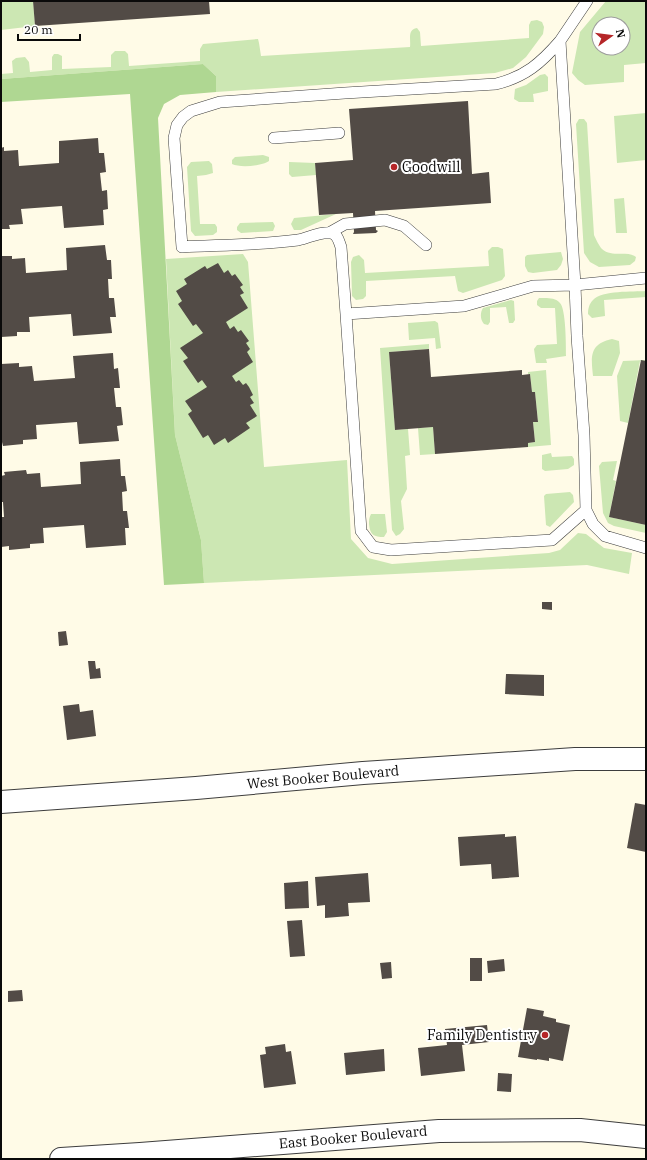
<svg xmlns="http://www.w3.org/2000/svg" width="647" height="1160" font-family="'IBM Plex Serif',serif">
	<style>
		.green { fill: #cce7b3; fill-rule: evenodd }
		.forest { fill: #afd792 }
		.building { fill: #524b46 }
		.lines { fill: none; stroke-linecap: round; stroke-linejoin: round }
		.lane-casing { stroke: #3d3d3d; stroke-width: 12 }
		.street-casing { stroke: #3d3d3d; stroke-width: 24 }
		.lane { stroke: #fff; stroke-width: 11 }
		.street { stroke: #fff; stroke-width: 22 }
		.poi-dot { fill: #b52628; stroke: #fff; stroke-width: 1.5 }
		.labels { text-anchor: middle; stroke-width: 4; stroke-linejoin: round; paint-order: stroke }
		.poi-label { font-size: 14px; fill: #0a0a0a; stroke: #fff; text-anchor: start }
		.street-label { font-size: 14px; fill: #0a0a0a; stroke: #fff }
	</style>
	<rect width="100%" height="100%" fill="#fffbe7"/>
	<path class="green" d="M1 1H33L35 26 1 30Z
		M606 1H646V63L624 65V82L585 85 578 80 572 73 580 32ZM599 24H623V48H599Z
		M537 20 542 22 544 27 543 34 526 57 513 68 495 73 216 92V76L203 64 1 79V74L13 73 12 61 16 58 25 57 29 62 30 72 52 70V57L54 54H58L62 56V69L111 67V55L115 51H125L128 54 129 66 200 61V49L203 44 258 39 259 43 261 56 410 47C411 39 407 30 417 28L420 32 421 46 529 38V25L531 21Z
		M545 74 548 77V91L533 94 534 102H519L514 99 515 89 526 85 540 75Z
		M646 113V160L617 163 614 116Z
		M579 119H584L587 123 594 235C596 239 599 246 602 249 612 258 627 250 636 257L635 261 630 265 599 267 590 262 584 253 576 124Z
		M263 155 269 157V161C262 166 240 168 232 164V160L235 157Z
		M209 161 212 164 213 173 206 175 197 176 200 224H215L217 227V232L213 235 195 236 191 231 187 167 191 162Z
		M289 162 315 163 316 175 292 177 289 174Z
		M624 198 627 233H616L614 199Z
		M336 214 301 230H294L291 224 294 218Z
		M273 222 275 226 273 231 241 233 237 230V227L240 223Z
		M492 247H498L503 249 505 276 502 280 463 293 458 291 455 276 366 281V296L363 299 356 300 352 296 351 262 353 257 359 255 364 260 365 273 489 266 488 251Z
		M561 252 563 259 561 265 557 270 533 273 528 272 525 266V257L527 255Z
		M243 254 248 262 264 467 347 460 351 539 368 558 392 564 549 553 560 550 578 533 586 534 604 548 632 553 629 574 587 565 204 583 201 540 175 435 166 259Z
		M646 291V297L604 300 605 316 592 318 588 314C588 309 589 304 593 300 602 290 633 292 646 291Z
		M539 298C546 298 555 297 560 303 566 309 566 346 566 356L546 359 547 363H536L534 349 537 345 557 344 555 308H541L537 305V301Z
		M511 300 514 301 515 320 513 323H509L506 307 490 308V322L488 325 484 324C480 319 480 313 483 308Z
		M435 321 438 323 441 348 436 349 435 338 409 340 408 323Z
		M612 339 619 341 620 353 612 376H593C591 357 589 344 612 339Z
		M429 344V349L389 352 395 430 408 429 410 455 405 456 407 489 401 501 404 529 400 534 396 536 392 530 380 348Z
		M646 360V361H640L628 423 620 421 617 376 623 361Z
		M546 370 551 445 528 447V443L535 442 533 422 538 421 535 392H532L530 374H528V372Z
		M433 427 435 454 420 455 418 428Z
		M551 453 552 457 572 456 574 459V465L568 469 545 471 542 469V455Z
		M617 461 613 480 616 481 609 517 646 525V533L614 526 608 523 603 513 599 466 602 462Z
		M570 492 573 495 574 502 550 527 546 525 544 496 546 494Z
		M371 514H385L387 532 384 537C374 537 370 535 369 524 369 520 369 518 371 514Z"/>
	<path class="forest" d="M203 64 216 76V92L180 95 164 104 158 118 175 435 201 540 204 583 164 585 130 94 1 102V79Z"/>
	<path class="building" d="M33 1H209L210 14 35 26Z
		M468 101 472 174 489 172 491 203 375 211 376 230 378 231 376 233 353 234 354 232 353 213 319 215 315 163 353 160 349 109Z
		M98 138 99 153H104L106 172 100 173 102 191 107 190 108 209 103 210 104 225 64 228 62 206 21 209 23 224 9 225 10 229H1V148L4 147V151L18 150 19 166 59 163V141Z
		M105 245 107 260H111L112 279H108L109 298H114L116 317H110L112 333 73 336 71 314 29 317 30 332H17V336L1 337V256H12V259L25 258 26 273 67 270 66 248Z
		M218 263 224 273 228 270 232 276 235 274 243 285 240 287 244 293 240 295 248 308 226 322 230 329 234 326 238 332 241 330 249 341 246 343 250 349 247 352 253 362 232 376 236 382 239 380 243 385 246 383 249 387 253 395 250 397 254 403 250 405 257 416 246 423 250 428 228 443 225 438 214 445 208 435 203 438 188 414 192 411 185 401 207 387 202 380 198 383 183 361 188 358 180 348 203 333 196 324 193 326 178 304 182 301 176 291 187 284 184 279 205 266 207 269Z
		M429 349 431 377 522 370V375L530 374 532 392H535L538 422H533L535 442 528 443V447L435 454 433 427 395 430 389 352Z
		M113 353 114 369 118 368 120 388H114L116 407H121L123 425 117 426 119 441 79 444 77 422 36 425 37 439 23 440V444L3 446 2 442H1V364L19 363V367L32 366 34 381 75 378 73 356Z
		M641 360 646 361V525L609 517Z
		M120 459 121 476H125L127 491 122 492 123 511H127L129 528H125L126 545 86 548 84 525 43 528 44 543 30 544V548L9 550V546L1 547V517H4L3 502H1V476L5 475 4 472 26 470 27 474 40 473 41 487 81 484 80 462Z
		M542 602H552V610L542 609Z
		M66 631 68 645 59 646 58 632Z
		M88 661H95L96 669 100 668 101 678 90 679Z
		M506 674 544 675V696L505 694Z
		M79 704 80 712 93 710 96 736 67 740 63 706Z
		M635 803 646 805V852L627 848Z
		M505 834V837L516 836 519 877 492 879 491 864 460 866 458 837Z
		M368 873 370 902 348 903 349 916 325 918V905L317 906 315 877Z
		M308 881 309 908 285 909 284 883Z
		M302 920 305 956 290 957 287 921Z
		M470 958H482V981H470Z
		M504 959 505 971 488 973 487 961Z
		M391 962 392 978 382 979 380 963Z
		M22 990 23 1001 8 1002V991Z
		M527 1008 544 1011 543 1016 556 1019V1022L570 1025 563 1061 549 1058V1061L537 1059V1060L518 1057Z
		M487 1025 489 1042 462 1045 465 1071 421 1076 418 1048 447 1045 445 1029Z
		M285 1044 286 1052 291 1051 296 1084 264 1088 260 1055 266 1054 265 1047Z
		M384 1049 385 1071 346 1075 344 1053Z
		M498 1073 512 1074 511 1092 497 1091Z"/>
	<g class="lines">
		<defs>
			<path id="lane" d="M587 1 560 41 575 285 577 336 584 435 586 510 593 524 605 536 646 548
				M560 41C541 63 525 77 496 84L345 93 220 102 191 111 183 117 177 125 174 138 182 247C220 245 260 245 298 240 308 238 321 231 331 233 338 234 339 242 341 247L346 314 464 306 533 286 575 285 646 278
				M274 138 339 133
				M329 233 345 224 385 220 404 226 426 245
				M346 314 361 531 373 547 391 550 552 540 586 510"/>
			<path id="street" d="M1 802 196 788 363 773 575 759H646
				M61 1159 140 1154 439 1131 580 1130 646 1137"/>
		</defs>
		<use href="#lane" class="lane-casing"/>
		<use href="#street" class="street-casing"/>
		<use href="#lane" class="lane"/>
		<use href="#street" class="street"/>
	</g>
	<g class="poi-dot">
		<circle cx="394" cy="167" r="4"/>
		<circle cx="545" cy="1035" r="4"/>
	</g>
	<g class="labels">
		<g class="poi-label">
			<text x="402" y="172">Goodwill</text>
			<text x="537" y="1040" text-anchor="end">Family Dentistry</text>
		</g>
		<g class="street-label">
			<text transform="translate(323 777) rotate(-5)" y="5">West Booker Boulevard</text>
			<text transform="translate(353 1137) rotate(-5)" y="5">East Booker Boulevard</text>
		</g>
	</g>
	<rect width="647" height="1160" fill="none" stroke="#0a0a0a" stroke-width="4"/>
	<g transform="translate(611 36) rotate(76)"><circle r="19" fill="#ffffff" stroke="#9d9d9d"/>
	<path d="M0-3L7 15L0 10L-7 15Z" fill="#b52628"/>
	<text y="-6" font-size="11" font-weight="bold" text-anchor="middle" fill="#0a0a0a">N</text>
	</g>
	<path d="M18 34v6h62v-6" fill="none" stroke="#0a0a0a" stroke-width="2"/>
	<text x="24" y="34" font-size="12" fill="#0a0a0a" stroke="#ffffff" stroke-width="3" paint-order="stroke">20 m</text>
</svg>
